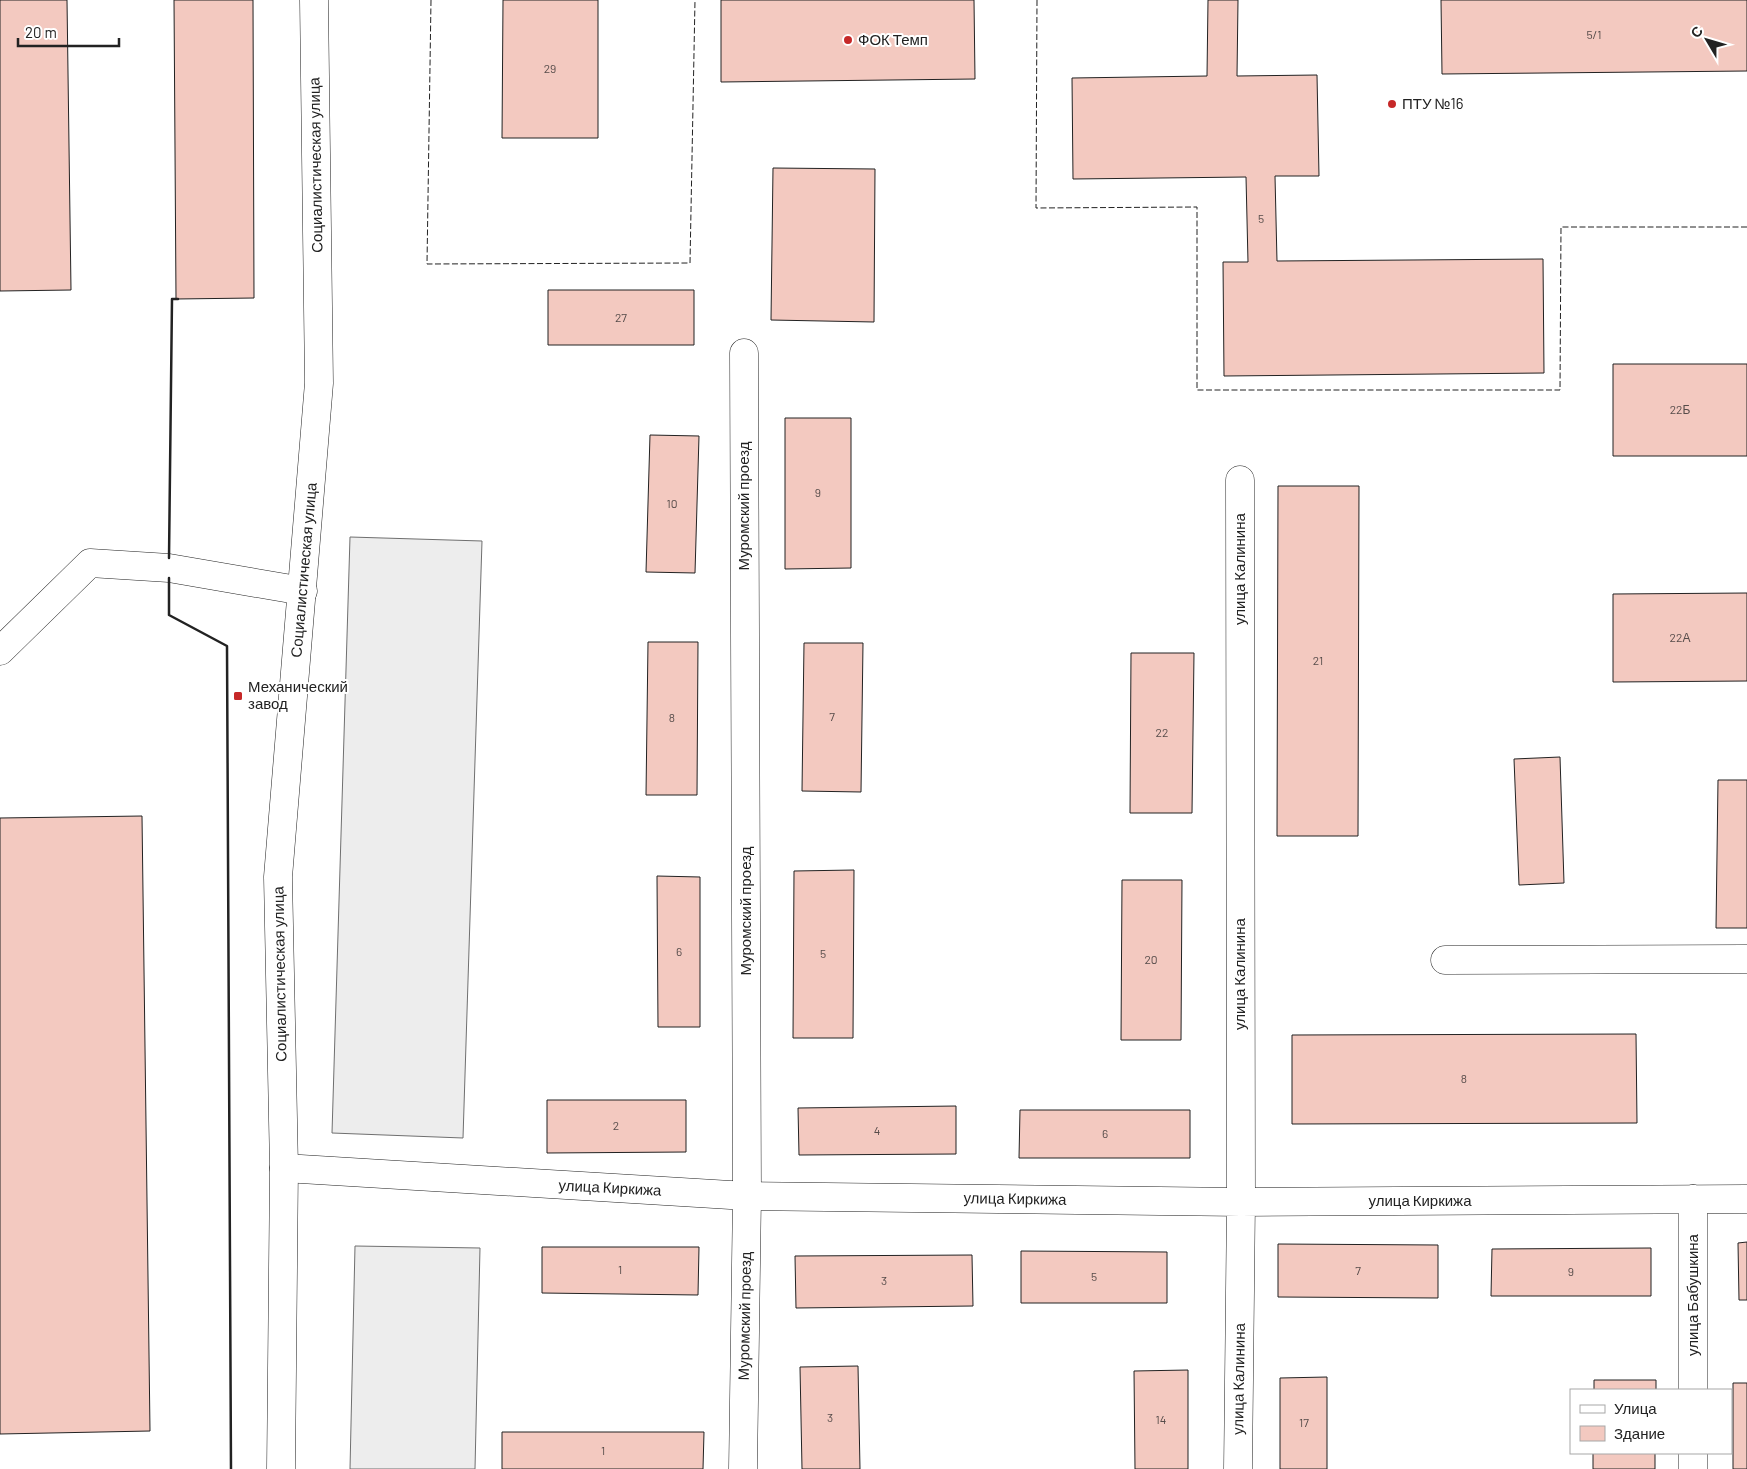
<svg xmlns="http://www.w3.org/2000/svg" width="1747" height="1469" font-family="Barlow,sans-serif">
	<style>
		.parking { fill: #ededed; stroke: #6f6f6f }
		.building { fill: #f3c9c0; stroke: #222 }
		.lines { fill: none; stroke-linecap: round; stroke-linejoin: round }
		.minor-casing { stroke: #222; stroke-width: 29 }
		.major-casing { stroke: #222; stroke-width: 29 }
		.minor { stroke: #fff; stroke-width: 28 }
		.major { stroke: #fff; stroke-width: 28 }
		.fence { stroke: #222; stroke-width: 1; stroke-dasharray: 6 2.5; stroke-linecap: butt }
		.wall { stroke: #222; stroke-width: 2.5 }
		.poi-dot { fill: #c62828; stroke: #fff; stroke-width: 2 }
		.labels { text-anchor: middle; stroke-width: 4; stroke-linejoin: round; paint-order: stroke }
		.number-label { font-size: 12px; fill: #564c4a }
		.poi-label { font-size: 15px; fill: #222; stroke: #fff; text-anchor: start }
		.street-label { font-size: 15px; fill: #222; stroke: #fff }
	</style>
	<rect width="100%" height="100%" fill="#fff"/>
	<path class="parking" d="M350 537 482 541 463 1138 332 1133Z
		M355 1246 480 1248 475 1469H350Z"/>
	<path class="building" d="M0 0H67L71 290 0 291Z
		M174 0H253L254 298 176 299Z
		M503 0H598V138H502Z
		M721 0H974L975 79 721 82Z
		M1208 0H1238L1237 76 1317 75 1319 176H1275L1277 261 1543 259 1544 373 1224 376 1223 262H1248L1246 177 1073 179 1072 78 1207 76Z
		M1441 0H1747V71L1442 74Z
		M773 168 875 169 874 322 771 320Z
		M548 290H694V345H548Z
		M1613 364H1747V456H1613Z
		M785 418H851V568L785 569Z
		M650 435 699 436 695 573 646 572Z
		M1278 486H1359L1358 836H1277Z
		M1747 593V681L1613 682V594Z
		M648 642H698L697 795H646Z
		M804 643H863L861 792 802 791Z
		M1131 653H1194L1192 813H1130Z
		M1560 757 1564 883 1519 885 1514 759Z
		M1718 780H1747V928H1716Z
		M142 816 150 1431 0 1434V818Z
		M854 870 853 1038H793L794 871Z
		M657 876 700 877V1027H658Z
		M1122 880H1182L1181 1040H1121Z
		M1636 1034 1637 1123 1292 1124V1035Z
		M547 1100H686V1152L547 1153Z
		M956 1106V1154L799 1155 798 1108Z
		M1020 1110H1190V1158H1019Z
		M1747 1242V1300H1739L1738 1243Z
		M1278 1244 1438 1245V1298L1278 1297Z
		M542 1247H699L698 1295 542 1293Z
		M1651 1248V1296H1491L1492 1249Z
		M1021 1251 1167 1252V1303H1021Z
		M972 1255 973 1306 796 1308 795 1256Z
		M858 1366 860 1469H802L800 1367Z
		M1188 1370V1469H1135L1134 1371Z
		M1327 1377V1469H1280V1378Z
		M1594 1380H1656V1390H1594Z
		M1733 1383H1747V1469H1733Z
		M502 1432H704L703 1469H502Z
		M1593 1453H1655V1469H1593Z"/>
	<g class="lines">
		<defs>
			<path id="minor" d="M0 651 90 563 169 568 303 591
				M1445 960 1747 959
				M284 1168 747 1196 1241 1202 1747 1199
				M1693 1199V1390
				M1693 1453V1469
				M743 1469 747 1196 744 353
				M1238 1469 1241 1202 1240 480"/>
			<path id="major" d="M281 1469 284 1168 278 877 319 383 314 0"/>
		</defs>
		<use href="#minor" class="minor-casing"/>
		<use href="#major" class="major-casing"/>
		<use href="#minor" class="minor"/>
		<use href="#major" class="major"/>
		<path class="fence" d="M431 0 427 264 690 263 695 0
			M1037 0 1036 208 1197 207V390H1560L1561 227H1747"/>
		<path class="wall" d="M169 558 172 299H178
			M169 578V615L227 646 231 1469"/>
	</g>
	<g class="poi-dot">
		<circle cx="848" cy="40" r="5"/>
		<circle cx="1392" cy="104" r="5"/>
		<rect x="233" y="691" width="10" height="10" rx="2.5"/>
	</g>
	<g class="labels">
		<g class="number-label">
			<text x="1594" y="39">5/1</text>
			<text x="550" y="73">29</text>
			<text x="1261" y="223">5</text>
			<text x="621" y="322">27</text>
			<text x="1680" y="414">22Б</text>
			<text x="818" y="497">9</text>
			<text x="672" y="508">10</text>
			<text x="1680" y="642">22А</text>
			<text x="1318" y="665">21</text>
			<text x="832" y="721">7</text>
			<text x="672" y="722">8</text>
			<text x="1162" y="737">22</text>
			<text x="679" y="956">6</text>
			<text x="823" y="958">5</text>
			<text x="1151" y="964">20</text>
			<text x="1464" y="1083">8</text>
			<text x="616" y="1130">2</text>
			<text x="877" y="1135">4</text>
			<text x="1105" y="1138">6</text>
			<text x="620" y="1274">1</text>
			<text x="1358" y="1275">7</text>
			<text x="1571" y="1276">9</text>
			<text x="1094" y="1281">5</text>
			<text x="884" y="1285">3</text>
			<text x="830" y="1422">3</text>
			<text x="1161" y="1424">14</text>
			<text x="1304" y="1427">17</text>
			<text x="603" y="1455">1</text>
		</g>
		<g class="poi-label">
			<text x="858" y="45">ФОК Темп</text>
			<text x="1402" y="109">ПТУ №16</text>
			<text x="248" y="692">Механический<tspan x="248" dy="17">завод</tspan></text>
		</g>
		<g class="street-label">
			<text transform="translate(316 165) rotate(-91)" y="5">Социалистическая улица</text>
			<text transform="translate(744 506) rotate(-90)" y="5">Муромский проезд</text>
			<text transform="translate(1240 569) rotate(-90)" y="5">улица Калинина</text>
			<text transform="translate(304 570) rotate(-85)" y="5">Социалистическая улица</text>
			<text transform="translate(746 911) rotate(-90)" y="5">Муромский проезд</text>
			<text transform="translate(280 974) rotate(-91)" y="5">Социалистическая улица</text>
			<text transform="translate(1240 974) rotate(-90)" y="5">улица Калинина</text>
			<text transform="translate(610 1188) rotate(3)" y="5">улица Киркижа</text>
			<text transform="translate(1015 1199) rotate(1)" y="5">улица Киркижа</text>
			<text x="1420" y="1206">улица Киркижа</text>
			<text transform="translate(1693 1295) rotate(-90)" y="5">улица Бабушкина</text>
			<text transform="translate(745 1316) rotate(-89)" y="5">Муромский проезд</text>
			<text transform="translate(1239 1379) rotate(-89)" y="5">улица Калинина</text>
		</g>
	</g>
	<rect x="1570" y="1389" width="162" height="65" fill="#ffffff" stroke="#a7a7a7"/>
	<rect x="1580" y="1405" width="25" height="8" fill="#ffffff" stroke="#a7a7a7"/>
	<text x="1614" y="1414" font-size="15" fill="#222222">Улица</text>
	<rect x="1580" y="1426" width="25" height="15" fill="#f3c9c0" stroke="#a7a7a7"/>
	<text x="1614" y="1439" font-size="15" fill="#222222">Здание</text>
	<g transform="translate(1707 40) rotate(308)" stroke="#ffffff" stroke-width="4" paint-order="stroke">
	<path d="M0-4L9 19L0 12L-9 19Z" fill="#222222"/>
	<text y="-8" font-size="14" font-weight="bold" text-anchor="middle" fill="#222222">С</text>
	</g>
	<path d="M18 38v8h101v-8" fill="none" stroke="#222222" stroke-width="2.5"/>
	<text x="25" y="38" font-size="15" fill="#222222" stroke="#ffffff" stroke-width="4" paint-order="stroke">20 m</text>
</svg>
